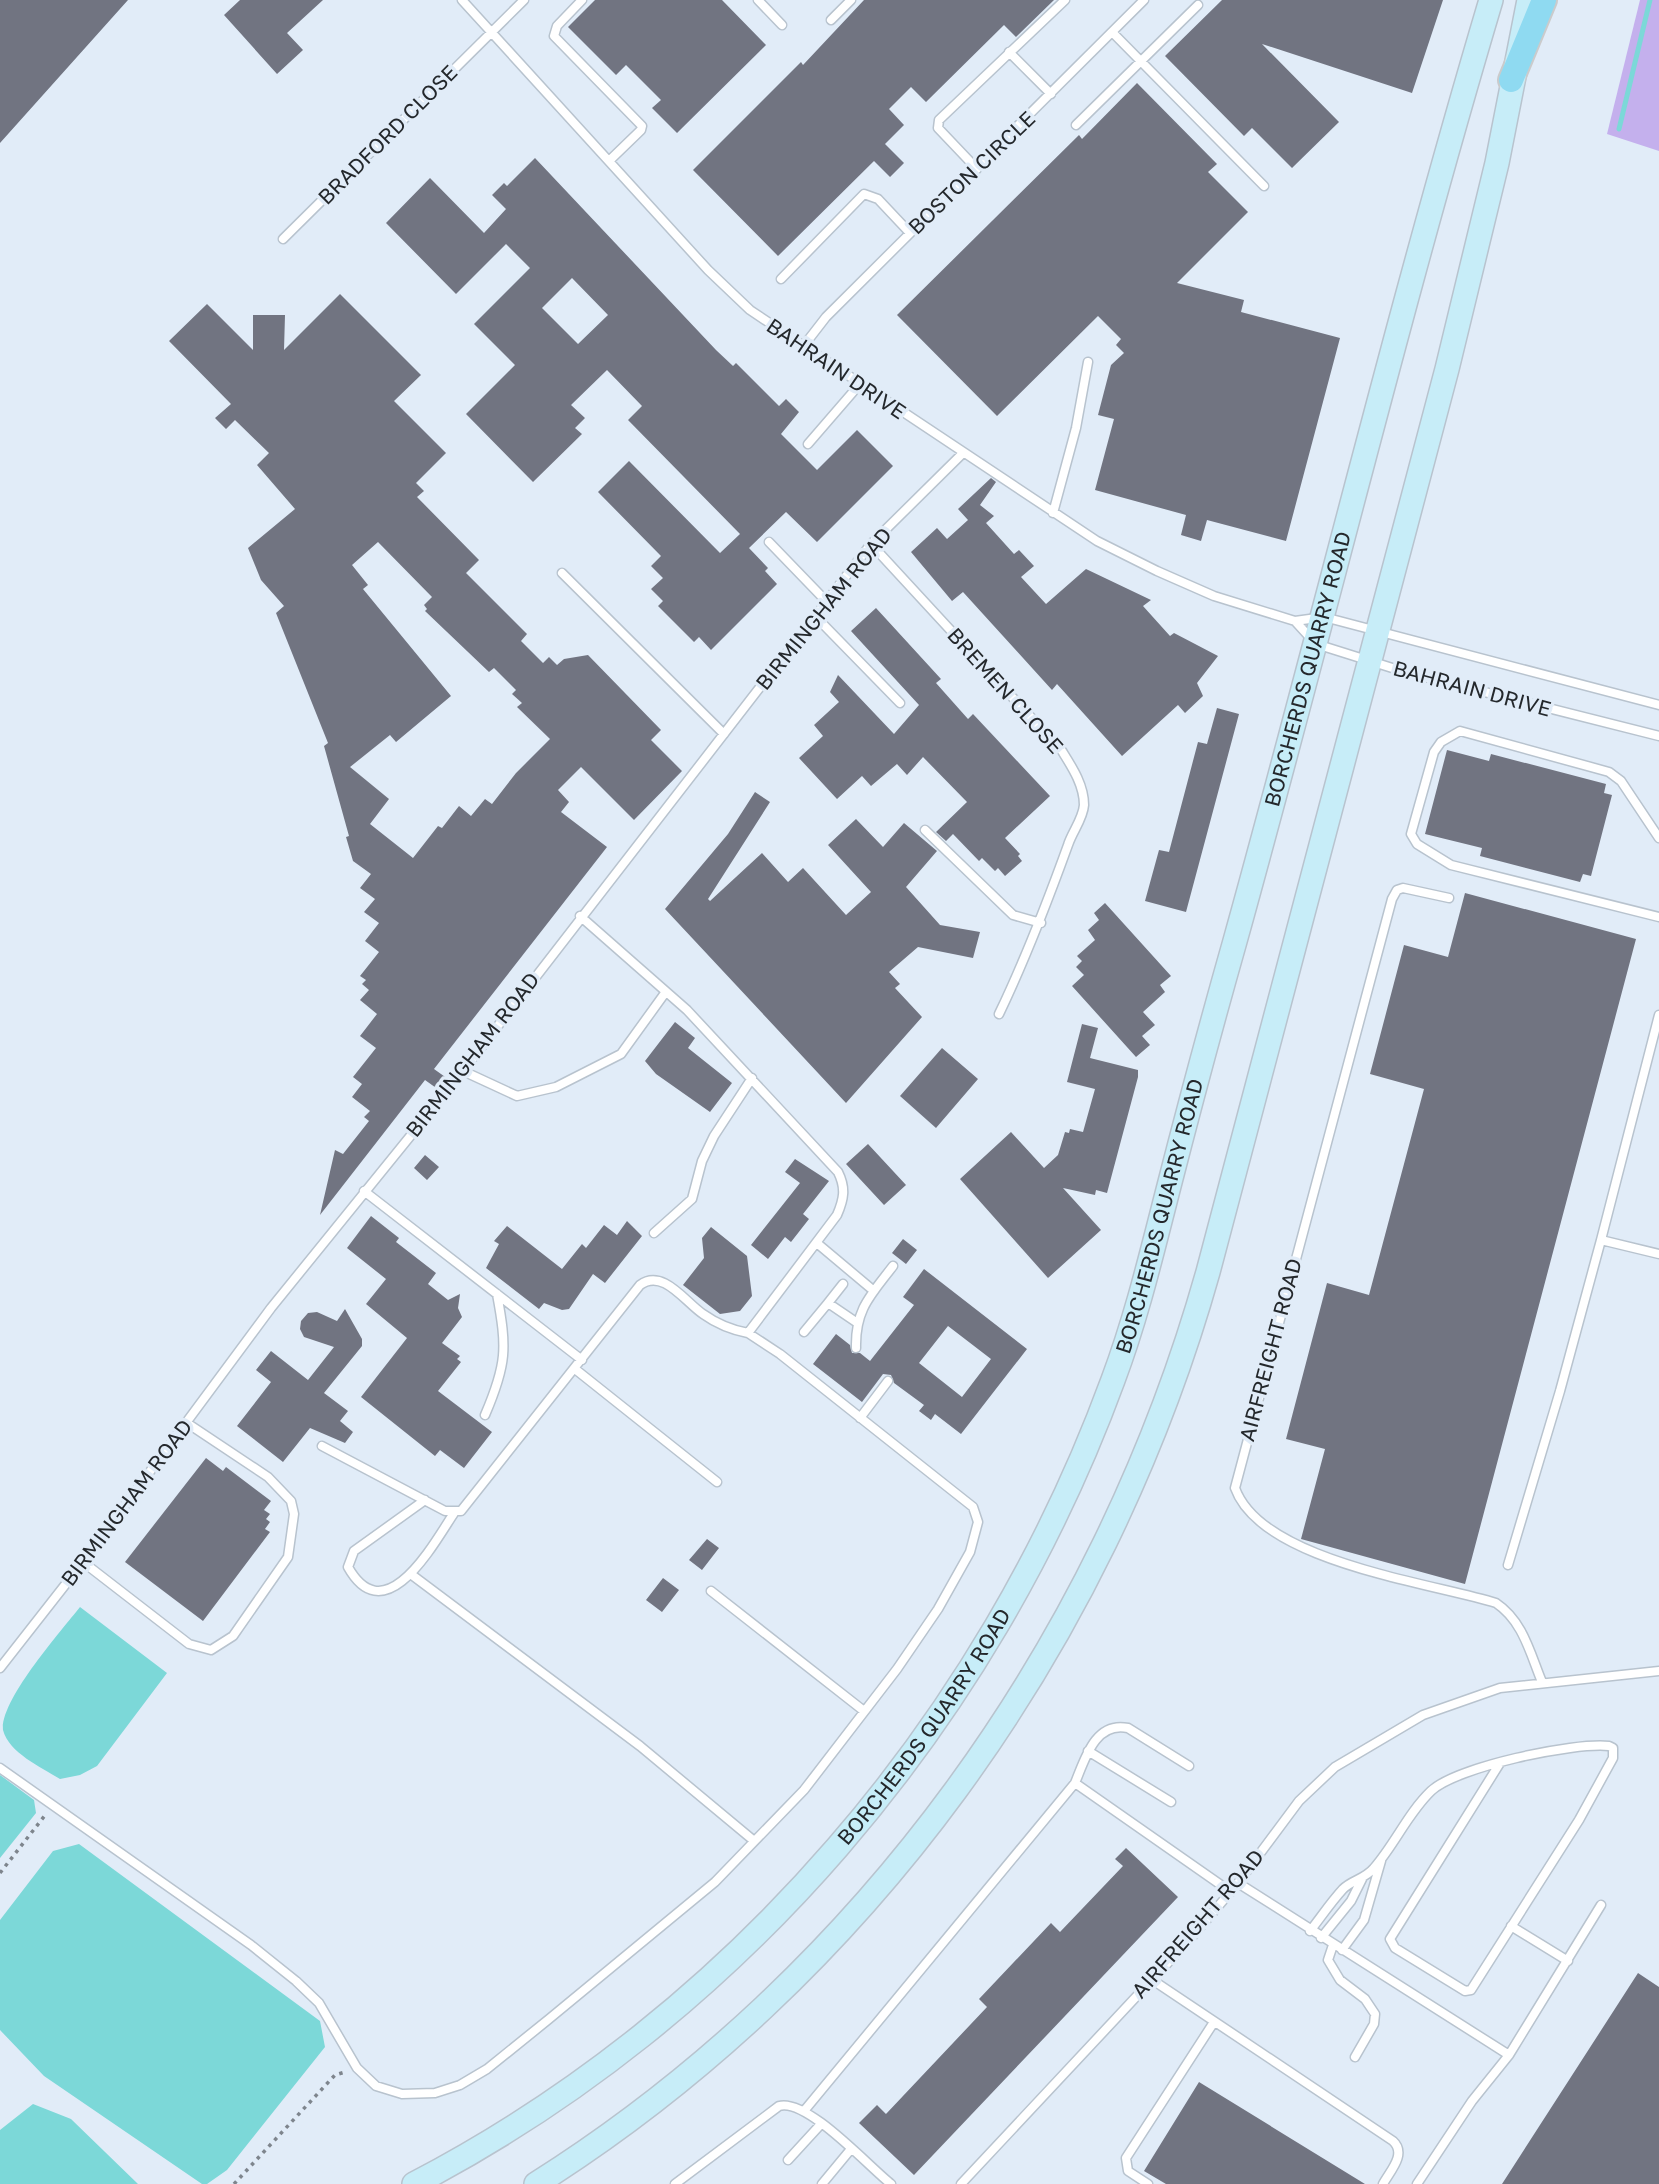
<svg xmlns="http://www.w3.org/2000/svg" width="1659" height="2184" font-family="'Golos Text',sans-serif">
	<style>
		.green { fill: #c4b0ed }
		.water { fill: #7cd8d8 }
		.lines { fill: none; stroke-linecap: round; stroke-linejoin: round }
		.stream { stroke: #7cd8d8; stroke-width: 5 }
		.building { fill: #717481; fill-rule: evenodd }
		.service-casing { stroke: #b8c3ce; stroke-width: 11 }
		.secondary-casing { stroke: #b8c3ce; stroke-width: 26 }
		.primary-casing { stroke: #cacbcc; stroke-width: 28 }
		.path { stroke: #7e858d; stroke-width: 3.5; stroke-dasharray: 3.5 5; stroke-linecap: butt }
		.service { stroke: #fff; stroke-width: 8 }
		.secondary { stroke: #c7edf8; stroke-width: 23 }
		.primary { stroke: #8fdaf1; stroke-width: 24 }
		.labels { text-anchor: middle; stroke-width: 7; stroke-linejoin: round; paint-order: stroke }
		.street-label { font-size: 21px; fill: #24282c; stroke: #e1ecf8 }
	</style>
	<rect width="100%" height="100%" fill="#e1ecf8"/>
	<path class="green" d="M1640 0H1659V151L1607 134Z"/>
	<path class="water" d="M80 1607 167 1673 97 1766 80 1775 60 1779C41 1767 9 1753 3 1730 0 1700 62 1630 80 1607Z
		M0 1775 34 1800 36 1813 0 1858Z
		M79 1844 320 2021 325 2047 227 2170 207 2184H202L44 2076 0 2030V1920L53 1851Z
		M33 2104 71 2119 138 2184H0V2130Z"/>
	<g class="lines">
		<path class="stream" d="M1619 129 1650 0"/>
	</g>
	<path class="building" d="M0 0H128L0 143Z
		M240 0H323L287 33 303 50 277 74 224 15Z
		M595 0H722L766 45 677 133 652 108 661 100 626 65 616 75 568 27Z
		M864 0H1054L1016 37 1004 25 926 102 911 87 889 109 904 125 885 144 904 163 890 177 874 161 778 256 693 170 801 62 803 65Z
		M1222 0H1443L1412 93 1262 44 1339 122 1292 168 1252 128 1244 136 1165 56Z
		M1137 83 1217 164 1208 172 1248 212 1177 283 1244 300 1241 312 1340 338 1286 541 1207 520 1201 541 1181 535 1186 515 1095 490 1114 419 1098 415 1111 365 1124 353 1116 345 1121 339 1098 316 997 416 897 315 1079 135 1082 139Z
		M535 158 716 350 733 366 736 363 779 406 786 399 799 412 781 434 817 470 857 430 893 466 817 542 786 512 749 548 768 568 765 571 777 584 711 650 699 637 694 642 658 606 663 601 651 589 663 578 651 566 661 556 598 492 629 461 720 553 740 534 628 420 642 406 607 370 571 405 585 418 575 428 582 434 533 482 466 414 515 365 474 324 530 268 506 244 456 294 386 223 430 178 484 233 506 209 492 195 504 183 507 186ZM572 278 608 315 578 344 542 308Z
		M340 294 421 375 394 401 446 453 416 483 424 491 417 497 479 560 466 573 527 634 521 641 543 663 549 657 557 665 564 659 588 655 661 730 651 740 682 771 634 820 581 767 558 790 569 802 561 812 607 847 434 1069 448 1079 439 1090 425 1080 320 1215 335 1150 343 1154 369 1121 364 1117 370 1111 352 1097 362 1084 353 1077 376 1048 360 1036 377 1014 360 1000 369 990 362 984 366 980 360 976 379 952 365 941 379 923 364 912 375 899 360 888 371 874 353 861 346 837 349 836 324 746 328 743 276 613 284 606 261 580 248 548 295 509 257 465 269 453 235 420 226 429 215 418 231 404 169 341 207 304 253 350V315H285L284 350ZM378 542 432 597 424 605 427 609 425 611 489 672 494 668 516 690 512 694 522 703 517 707 550 739 516 773 492 804 485 799 471 816 459 806 442 828 438 826 413 858 370 824 389 799 350 767 390 735 396 742 451 696 363 589 368 585 352 565Z
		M991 478 996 482 980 505 994 516 986 523 1014 554 1019 550 1034 566 1021 577 1046 604 1086 569 1151 600 1143 606 1170 636 1174 633 1218 656 1197 683 1203 696 1185 713 1178 705 1122 756 1057 684 1052 690 963 592 952 601 911 552 937 528 947 539 968 520 958 509Z
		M876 608 941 679 936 683 968 719 973 714 1050 796 1005 838 1020 854 1018 856 1022 861 1005 876 998 868 995 871 982 858 979 861 953 834 946 841 936 832 967 802 923 757 907 775 897 764 871 786 862 776 837 799 799 758 823 736 814 725 839 702 830 692 838 675 894 734 919 705 851 631Z
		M1217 708 1239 714 1186 912 1145 901 1159 850 1169 852 1198 742 1207 744Z
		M1447 750 1489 761 1491 754 1606 784 1604 793 1612 795 1591 876 1583 874 1580 882 1480 856 1482 848 1425 834Z
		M755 792 770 802 708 899 710 901 762 853 788 882 803 868 846 915 871 892 828 845 856 819 883 847 904 823 937 851 906 887 940 925 980 932 973 958 918 947 889 972 900 984 895 988 922 1017 846 1103 665 909 728 834Z
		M1465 893 1636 939 1465 1584 1301 1539 1325 1449 1286 1439 1327 1283 1369 1295 1424 1089 1370 1074 1404 945 1448 957Z
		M1105 903 1171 976 1160 985 1165 992 1143 1012 1155 1025 1142 1036 1150 1045 1136 1057 1072 986 1084 975 1076 967 1082 961 1077 956 1095 940 1088 930 1099 920 1094 913Z
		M675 1022 695 1038 688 1048 732 1083 710 1112 656 1074 645 1061Z
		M1082 1024 1098 1028 1090 1058 1138 1070V1077L1107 1193 1096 1190 1095 1195 1063 1188 1101 1230 1048 1278 960 1179 1011 1132 1044 1168 1058 1155 1065 1132 1069 1133 1070 1129 1083 1132 1095 1089 1067 1082Z
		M942 1048 978 1079 936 1128 900 1096Z
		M868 1144 906 1185 884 1205 846 1164Z
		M425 1155 439 1167 427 1180 414 1168Z
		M795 1159 829 1181 803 1214 809 1219 791 1242 785 1237 768 1259 751 1245 800 1183 785 1172Z
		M371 1216 399 1238 396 1242 436 1273 428 1284 448 1300 460 1294 458 1308 462 1317 442 1343 460 1356 457 1359 461 1362 438 1391 492 1432 464 1468 440 1450 435 1456 361 1397 407 1338 366 1304 386 1279 347 1248Z
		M627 1221 642 1236 605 1283 593 1274 569 1309 562 1310 544 1303 539 1309 486 1268 499 1244 494 1241 507 1226 562 1269 582 1244 586 1248 604 1225 617 1235Z
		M711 1227 747 1256 752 1296 740 1311 720 1314 683 1285 704 1258 702 1238Z
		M903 1239 917 1250 906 1264 892 1253Z
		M924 1269 1027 1349 961 1434 935 1414 931 1420 919 1411 924 1405 894 1383 891 1375 883 1374 862 1402 813 1364 836 1334 850 1345 852 1353H860L870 1361 914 1305 903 1297ZM948 1326 991 1359 962 1397 919 1363Z
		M345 1309 362 1339V1346L324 1393 348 1411 340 1421 353 1432 345 1443 310 1428 283 1462 237 1426 271 1382 256 1370 271 1351 308 1380 334 1347 304 1337 300 1329 301 1321 308 1313 317 1312 337 1321Z
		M206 1458 223 1471 226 1467 271 1501 264 1510 270 1514 266 1519 270 1522 265 1529 270 1532 203 1621 125 1562Z
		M707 1539 719 1548 702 1570 689 1560Z
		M663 1578 679 1590 662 1612 646 1600Z
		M1126 1848 1178 1897 914 2175 859 2123 877 2105 886 2114 987 2007 979 1999 1051 1923 1060 1932 1123 1866 1115 1859Z
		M1638 1973 1659 1987V2184H1502Z
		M1199 2082 1365 2184H1166L1144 2171Z"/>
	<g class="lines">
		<defs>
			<path id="service" d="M462 0 708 270 750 310 1097 541 1157 571 1214 596 1295 621 1316 644 1405 672 1659 736
				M582 0 557 26 554 36 642 126 641 130 611 159
				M758 0 782 25
				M831 20 851 0
				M1112 32 1264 186
				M1009 52 1051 94
				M1076 125 1198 5
				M977 169 938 128 939 120 1065 0
				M283 239 524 0
				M781 279 864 194 878 199 910 233
				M802 348 826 317 1144 0
				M808 444 859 385
				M1053 513 1076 428 1088 362
				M769 542 826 601
				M871 544 1062 751C1072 767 1084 785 1084 805 1083 819 1072 832 1068 845 1047 903 1026 958 999 1014
				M562 573 724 734
				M815 616 900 703
				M1295 621 1324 617 1659 705
				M925 830 1013 915 1041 923
				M1659 838 1621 781 1609 772 1460 731 1441 742 1434 752 1411 834 1417 844 1451 865 1659 917
				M1449 898 1403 888 1397 890 1392 899 1235 1488C1261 1561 1427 1582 1496 1603 1523 1621 1530 1653 1542 1682
				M463 1071 517 1096 556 1087 621 1054 665 993
				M364 1191 582 1360
				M654 1233 692 1199 702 1161 714 1136 752 1078
				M1601 1240 1659 1015
				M818 1244 874 1291
				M828 1303 843 1284
				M804 1332 828 1303 856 1322
				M856 1348C855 1309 871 1295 893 1266
				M575 1369 717 1482
				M485 1415C507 1364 507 1348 497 1294
				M860 1418 888 1381
				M322 1446 445 1511H461L640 1285C663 1268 685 1302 703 1314 717 1324 732 1330 748 1333L837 1215C844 1199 846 1188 838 1172L687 1010 580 916
				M425 1500 354 1551 348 1567C385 1633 433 1545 454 1513
				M83 1562 189 1644 211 1650 233 1636 288 1557 294 1514 291 1501 268 1477 187 1423
				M1508 1565 1560 1391 1601 1240 1659 1254
				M412 1575 640 1746 753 1840
				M711 1591 864 1711
				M0 1668 83 1562 271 1308 463 1071 843 580 871 544 962 454
				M1088 1751 1171 1802
				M0 1768 251 1945 296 1981 319 2003 357 2068 376 2086 402 2094 435 2093 460 2085 487 2069 549 2019 715 1882 804 1790 897 1669 938 1609 970 1552 978 1522 973 1507 780 1354 748 1333
				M1075 1783 1231 1892
				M1238 1883 1509 2055
				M1511 1926 1568 1961
				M1310 1931C1321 1917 1331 1902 1343 1889 1352 1880 1365 1879 1374 1868 1395 1844 1408 1813 1431 1791 1456 1767 1574 1742 1609 1746L1613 1748V1758L1579 1820 1471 1990 1465 1991 1395 1948 1390 1939 1500 1763
				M1321 1938 1351 1901 1362 1879
				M1333 1945 1328 1960 1340 1980 1365 1999 1375 2014 1374 2024 1355 2057
				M1342 1950 1364 1920 1381 1861
				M1151 1979 1393 2141C1407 2154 1390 2171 1383 2184
				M804 2111 1075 1783C1085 1759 1095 1721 1128 1728L1189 1766
				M788 2160 821 2124
				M675 2184 779 2106C807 2098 868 2166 891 2184
				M822 2184 851 2149
				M961 2184 1192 1937 1238 1883 1299 1801 1335 1767 1423 1715 1500 1688 1659 1671
				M1148 2184 1128 2171 1126 2158 1214 2022
				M1417 2184 1472 2101 1509 2055 1601 1905"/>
			<g id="secondary">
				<path id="s1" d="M414 2184C737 2016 988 1721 1113 1380 1137 1316 1152 1252 1169 1186 1190 1104 1212 1022 1235 941 1322 628 1398 312 1491 0"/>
				<path d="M536 2184C864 1977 1103 1645 1208 1272L1447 369 1497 163 1529 0"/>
			</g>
			<path id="primary" d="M1511 80 1544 0"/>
		</defs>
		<use href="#service" class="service-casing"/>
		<use href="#secondary" class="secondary-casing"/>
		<use href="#primary" class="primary-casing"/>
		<path class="path" d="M0 1873 46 1814
			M234 2184 335 2075 345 2072"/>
		<use href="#service" class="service"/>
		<use href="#secondary" class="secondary"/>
		<use href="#primary" class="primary"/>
	</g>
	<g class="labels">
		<g class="street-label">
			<text transform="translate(388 135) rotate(-45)" y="7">BRADFORD CLOSE</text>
			<text transform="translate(972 173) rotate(-44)" y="7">BOSTON CIRCLE</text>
			<text transform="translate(836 369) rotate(34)" y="7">BAHRAIN DRIVE</text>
			<text transform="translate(824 609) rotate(-51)" y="7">BIRMINGHAM ROAD</text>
			<text dy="7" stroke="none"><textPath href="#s1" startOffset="1827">BORCHERDS QUARRY ROAD</textPath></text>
			<text transform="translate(1472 689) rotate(15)" y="7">BAHRAIN DRIVE</text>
			<text transform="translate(1005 691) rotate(48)" y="7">BREMEN CLOSE</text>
			<text transform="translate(473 1055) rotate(-52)" y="7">BIRMINGHAM ROAD</text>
			<text dy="7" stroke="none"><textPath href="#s1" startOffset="1260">BORCHERDS QUARRY ROAD</textPath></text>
			<text transform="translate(1271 1350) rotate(-75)" y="7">AIRFREIGHT ROAD</text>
			<text transform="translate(127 1503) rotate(-53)" y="7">BIRMINGHAM ROAD</text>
			<text dy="7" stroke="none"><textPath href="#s1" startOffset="693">BORCHERDS QUARRY ROAD</textPath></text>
			<text transform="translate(1198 1924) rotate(-49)" y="7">AIRFREIGHT ROAD</text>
		</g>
	</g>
</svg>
